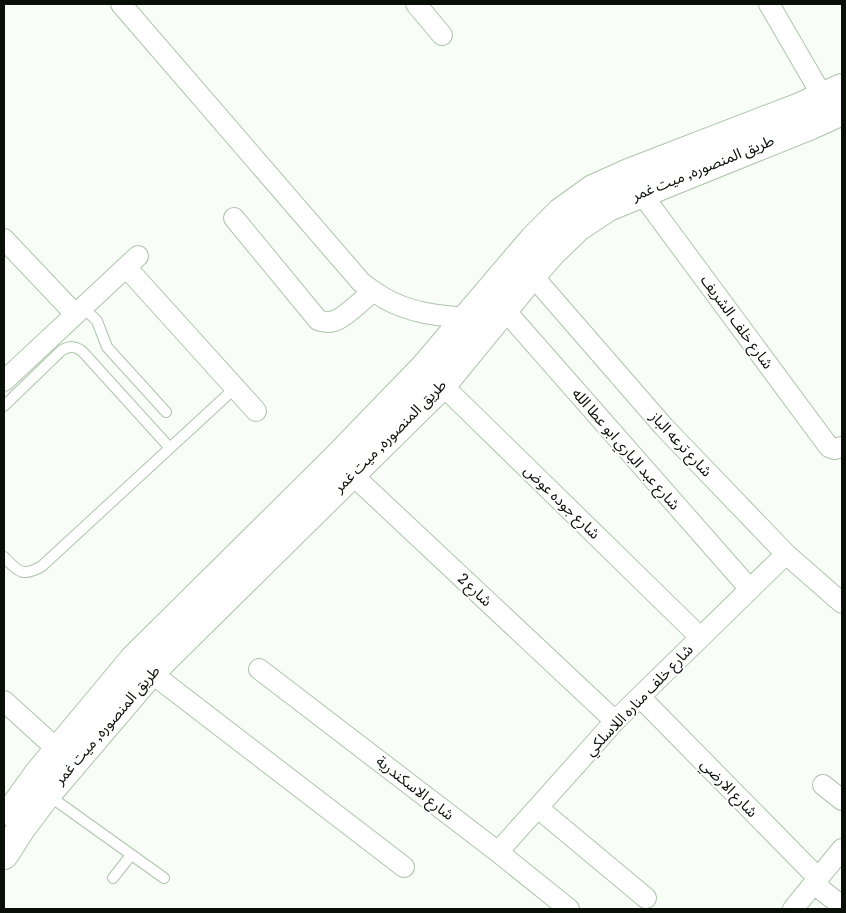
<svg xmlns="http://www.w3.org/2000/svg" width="846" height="913" font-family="Literata,'Noto Sans Arabic',serif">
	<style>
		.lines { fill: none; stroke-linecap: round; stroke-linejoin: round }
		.service-casing { stroke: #adc5aa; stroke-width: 12 }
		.minor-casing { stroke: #adc5aa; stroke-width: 22 }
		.secondary-casing { stroke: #adc5aa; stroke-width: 30 }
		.service { stroke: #fff; stroke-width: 10 }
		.minor { stroke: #fff; stroke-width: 20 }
		.secondary { stroke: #fff; stroke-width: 28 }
		.labels { text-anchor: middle; stroke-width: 4; stroke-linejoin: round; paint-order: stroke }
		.street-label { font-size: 15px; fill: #081007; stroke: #fff }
	</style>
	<rect width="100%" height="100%" fill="#f8fdf8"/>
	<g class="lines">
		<defs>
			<path id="service" d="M83 307 97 321 107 347 166 412
				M4 406 62 350C70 346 75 346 82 351L170 448
				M4 557C18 571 22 578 42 566L235 388
				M48 795 164 878
				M113 878 131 855"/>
			<path id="minor" d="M121 4 361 282C368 288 376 293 384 298 410 313 438 316 468 318
				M416 4 442 35
				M769 4 823 97
				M641 193 829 447 834 449 842 447
				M234 218 318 320C323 322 328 323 334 321 343 319 365 298 373 291
				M4 239 75 314
				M126 267 256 411
				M532 275 664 427 786 554 842 603
				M504 309 749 588
				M433 376 700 637
				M4 381 138 256
				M343 466 615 721
				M141 665 404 867
				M259 669 498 852 569 909
				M640 697 819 879
				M4 701 58 750
				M823 785 842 800
				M538 808 646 898
				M498 852 615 721 786 554
				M814 884 842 906
				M793 909 842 849"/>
			<path id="secondary" d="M11 812 39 773 134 659 336 459 424 368 534 239 561 212 593 189 631 172 800 107 842 88
				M4 855 22 827 47 794 151 672 442 385 532 275 552 252 578 227 608 207 811 125 842 111"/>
		</defs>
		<use href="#service" class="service-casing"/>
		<use href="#minor" class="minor-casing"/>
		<use href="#secondary" class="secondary-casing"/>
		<use href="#service" class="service"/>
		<use href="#minor" class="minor"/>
		<use href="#secondary" class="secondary"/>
	</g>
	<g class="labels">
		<g class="street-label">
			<text transform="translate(703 168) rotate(-22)" y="5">طريق المنصوره, ميت غمر</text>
			<text transform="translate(737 322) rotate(54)" y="5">شارع خلف الشريف</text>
			<text transform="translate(390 436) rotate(-45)" y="5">طريق المنصوره, ميت غمر</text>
			<text transform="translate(681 444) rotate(47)" y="5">شارع ترعه الباز</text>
			<text transform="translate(626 449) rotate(49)" y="5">شارع عبد الباري ابو عطا الله</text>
			<text transform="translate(562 502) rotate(44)" y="5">شارع جوده عوض</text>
			<text transform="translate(475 590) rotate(43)" y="5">شارع 2</text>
			<text transform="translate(639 700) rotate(-46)" y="5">شارع خلف مناره اللاسلكي</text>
			<text transform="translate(107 725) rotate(-49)" y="5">طريق المنصوره, ميت غمر</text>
			<text transform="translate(415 788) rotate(38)" y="5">شارع الاسكندرية</text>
			<text transform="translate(729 788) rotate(46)" y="5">شارع الارضي</text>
		</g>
	</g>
	<rect width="846" height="913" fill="none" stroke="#081007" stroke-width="10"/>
</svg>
